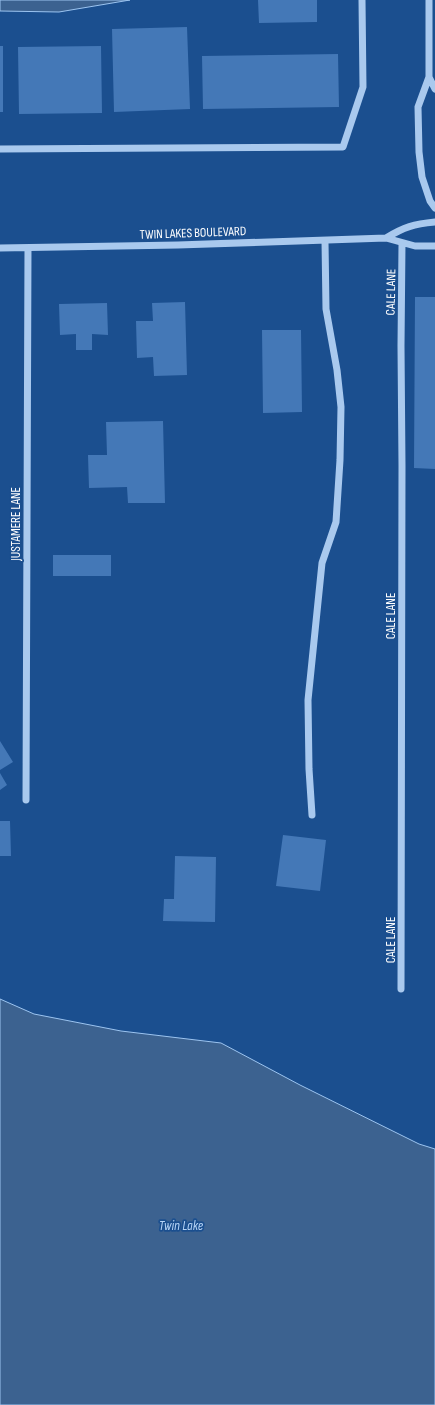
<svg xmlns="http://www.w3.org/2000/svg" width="435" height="1405" font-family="'Sofia Sans Condensed',sans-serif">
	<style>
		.water { fill: #3c6290; stroke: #9cc4f0 }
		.building { fill: #4478b7 }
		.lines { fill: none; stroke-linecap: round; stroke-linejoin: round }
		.minor { stroke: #a9c9ee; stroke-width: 7 }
		.labels { text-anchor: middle; stroke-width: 3.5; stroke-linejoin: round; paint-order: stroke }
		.street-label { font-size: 13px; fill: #fff; stroke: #1b4f8f }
		.water-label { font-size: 14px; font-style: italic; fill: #b5d3f5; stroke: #1b4f8f }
	</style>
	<rect width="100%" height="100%" fill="#1b4f8f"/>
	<path class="water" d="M0 0H130L59 12 0 11Z
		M0 999 34 1014 121 1031 221 1043 300 1085 419 1144 435 1149V1405H0Z"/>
	<path class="building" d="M258 0H317V22L259 23Z
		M187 27 190 109 114 112 112 29Z
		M0 46H3V112H0Z
		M101 46 102 113 19 114 18 47Z
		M338 54 339 107 203 109 202 56Z
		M415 297H435V469L414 468Z
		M185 302 187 375 154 376 153 357 137 358 136 321H153L152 303Z
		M107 303 108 335 92 334V350H76V334L60 335 59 304Z
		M262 330H301L302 412 263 413Z
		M163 421 165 503H128L127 487 89 488 88 455H107L106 422Z
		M53 555H111V576H53Z
		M0 741 13 762 0 770Z
		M0 773 7 785 0 790Z
		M0 821H10L11 856H0Z
		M283 835 326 840 320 891 276 886Z
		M175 856 216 857 215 922 163 921 164 899H174Z"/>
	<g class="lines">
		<path class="minor" d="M429 0V77L418 107 419 152 422 177 430 201 435 208
			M429 77 435 89
			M0 149 343 147 363 87 362 0
			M386 238C404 227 414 224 435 222
			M0 248 178 245 386 238 415 246H435
			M26 800 28 248
			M312 815 309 769 308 700 322 563 336 522 340 460 341 407 337 370 326 309 325 241
			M401 989 402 466 401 346 402 244"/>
	</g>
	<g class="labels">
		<g class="street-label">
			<text transform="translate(193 232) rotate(-2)" y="5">TWIN LAKES BOULEVARD</text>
			<text transform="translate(390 292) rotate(-89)" y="5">CALE LANE</text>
			<text transform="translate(15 524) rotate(-90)" y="5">JUSTAMERE LANE</text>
			<text transform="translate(390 616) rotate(-90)" y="5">CALE LANE</text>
			<text transform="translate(390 940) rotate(-90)" y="5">CALE LANE</text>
		</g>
		<g class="water-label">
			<text x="181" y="1230">Twin Lake</text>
		</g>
	</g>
</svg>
